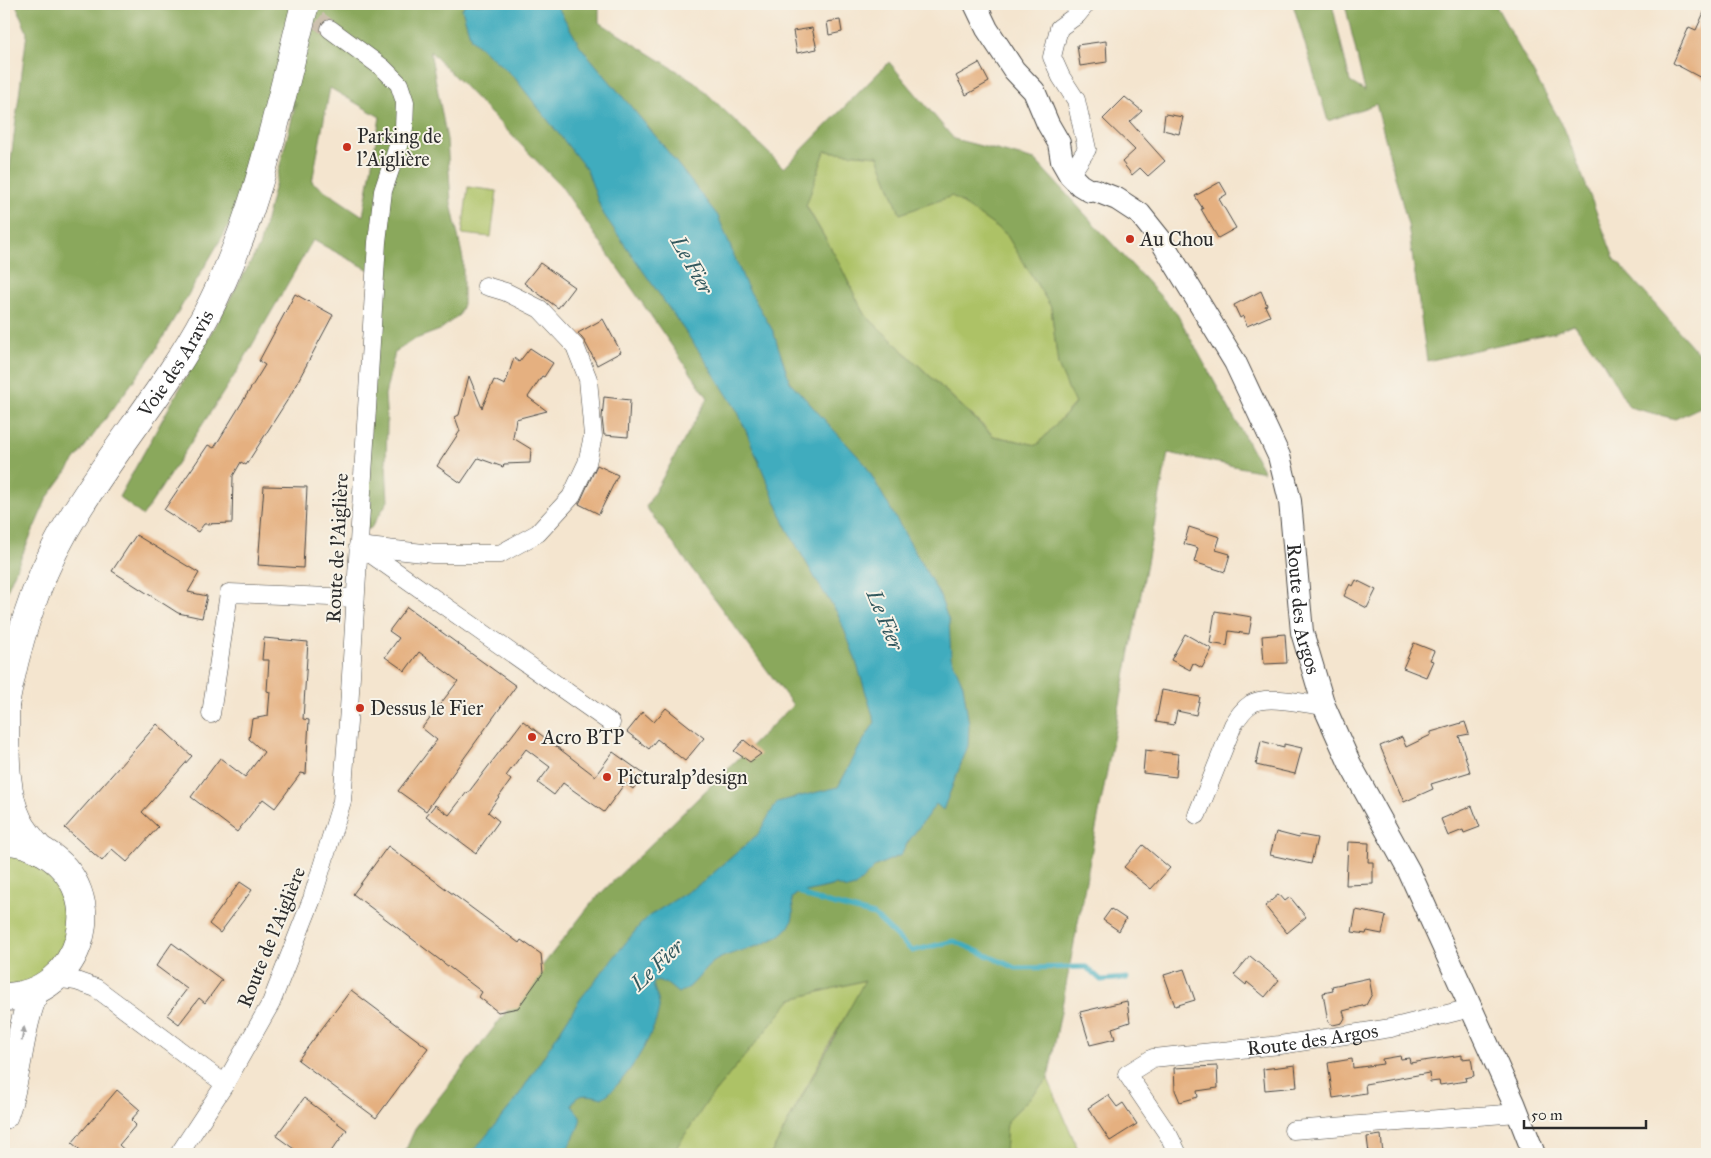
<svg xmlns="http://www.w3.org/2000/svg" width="1711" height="1158" font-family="'IM FELL Great Primer',serif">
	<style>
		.green { fill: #adc266; stroke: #6c7648 }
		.forest { fill: #8aa85b; stroke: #5a6a43; fill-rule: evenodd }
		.water { fill: #3facbe; stroke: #356c74 }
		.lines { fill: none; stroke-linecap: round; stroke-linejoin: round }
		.stream { stroke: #3facbe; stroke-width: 5 }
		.building { fill: #e5b080 }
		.minor-tunnel { stroke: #ccc0ae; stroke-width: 18; stroke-dasharray: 18 9; stroke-linecap: butt }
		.minor-casing { stroke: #494744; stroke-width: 19 }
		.tertiary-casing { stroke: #494744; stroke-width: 24 }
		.primary-casing { stroke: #494744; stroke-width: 29 }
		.trunk-casing { stroke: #494744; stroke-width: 29 }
		.minor { stroke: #fff; stroke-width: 18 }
		.tertiary { stroke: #fff; stroke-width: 22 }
		.primary { stroke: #fff; stroke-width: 28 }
		.trunk { stroke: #fff; stroke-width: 28 }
		.oneway { fill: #a0a0a0 }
		.poi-dot { fill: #c8321e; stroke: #f7f3e8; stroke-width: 2 }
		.labels { text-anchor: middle; stroke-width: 4; stroke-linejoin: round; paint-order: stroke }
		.poi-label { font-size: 20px; fill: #2b2b2b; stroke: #f7f3e8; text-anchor: start }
		.street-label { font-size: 20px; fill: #2b2b2b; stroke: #f7f3e8 }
		.water-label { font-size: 21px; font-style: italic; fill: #32585e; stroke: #f7f3e8 }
	</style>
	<rect width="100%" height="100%" fill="#f7f3e8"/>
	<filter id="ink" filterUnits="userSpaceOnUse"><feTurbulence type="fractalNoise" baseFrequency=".02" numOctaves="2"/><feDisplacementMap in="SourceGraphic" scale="10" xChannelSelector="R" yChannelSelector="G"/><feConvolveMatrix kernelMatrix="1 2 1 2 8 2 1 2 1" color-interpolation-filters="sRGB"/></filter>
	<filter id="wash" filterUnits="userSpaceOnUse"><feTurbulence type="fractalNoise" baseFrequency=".0096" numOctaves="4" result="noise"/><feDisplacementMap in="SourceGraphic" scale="20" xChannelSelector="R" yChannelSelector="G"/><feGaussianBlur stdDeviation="1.12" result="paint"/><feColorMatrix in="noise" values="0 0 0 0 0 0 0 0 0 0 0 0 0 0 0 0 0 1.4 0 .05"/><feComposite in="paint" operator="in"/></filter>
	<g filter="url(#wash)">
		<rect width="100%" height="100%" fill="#f4e5cf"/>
		<path class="green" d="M825 151 878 156 900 214 952 196 1006 234 1051 307 1058 365 1075 403 1037 445 994 436 864 314 836 257 806 205Z
			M468 187 497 191 491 237 462 234Z
			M4 852 31 857 49 869 71 906 65 949 33 981 4 987Z
			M866 980 829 1044 771 1154H672L709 1099 792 999Z
			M1048 1079 1080 1154H1005L1007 1121Z"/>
		<path class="forest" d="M16 4H465L462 9 489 4H599V22L695 82 784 168 889 62 954 139 1035 160 1177 314 1264 472 1168 453 1048 1079 1007 1121 1005 1154H771L865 980 792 999 709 1099 672 1154H404L416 1127 594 900 793 705 646 507 708 398 561 186 430 51 447 140 451 203 463 259V304L459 315 440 330 413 340 395 352 385 395 387 424 386 464 388 501 371 528 364 531 379 275 313 240 236 373 143 516 119 497 259 247 296 103 245 198 154 353 47 498 4 597V191L8 183 27 33ZM330 88 380 117 363 216 312 182ZM825 151 878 156 900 214 952 196 1006 234 1051 307 1058 365 1075 404 1037 445 993 436 864 314 836 257 806 206Z
			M1293 4H1332L1350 82 1365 91 1345 4H1495L1564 128 1614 258 1699 354 1707 360V404L1675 419 1629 407 1603 362 1574 324 1555 332 1427 361 1408 225 1376 104 1328 121Z"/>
		<path class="water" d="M465 4H556L580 46 658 139 718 216 746 285 773 331 790 382 865 464 939 594 949 621 951 657 963 685 969 725 968 746 943 810 936 804 908 842 901 855 876 866 855 887 847 889 836 885 797 894 792 898C792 904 794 912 793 917 787 946 736 948 715 961 701 970 695 988 678 993L667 984 657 980 653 983C654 991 660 1000 659 1008 656 1034 624 1085 602 1098 591 1095 575 1091 572 1106 574 1109 578 1113 580 1116 583 1123 568 1148 564 1154H471L515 1101 581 998 640 925 649 916 703 882 758 834 777 802 838 787 860 746 875 722 854 655 838 614 819 585 787 529 738 412 705 360 602 212 587 170 514 77 471 39 462 9Z"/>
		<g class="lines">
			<path class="stream" d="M796 890 810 898 874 915 912 951 954 941 1016 968 1086 967 1101 980 1127 978"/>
		</g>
		<g id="blocks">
			<path class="building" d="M1707 6V81L1673 63 1689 27 1696 30Z
				M840 20 842 32 829 35 827 22Z
				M812 28 817 49 797 53 793 31Z
				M1106 41 1107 62 1080 66 1077 45Z
				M979 63 989 82 966 95 956 76Z
				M1125 97 1142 111 1130 122 1165 161 1148 176 1140 168 1132 175 1122 162 1135 150 1103 119Z
				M1165 114 1183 117 1179 134 1163 130Z
				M1220 182 1227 194 1219 199 1236 228 1218 238 1201 209H1203L1195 196Z
				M540 263 574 287 558 308 524 283Z
				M1261 291 1267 305 1265 306 1270 316 1247 326 1243 316 1240 318 1234 305Z
				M295 294 333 315 290 396 246 465 241 462 233 476 232 523 204 524 198 532 164 510 208 445 214 448 265 365 259 361Z
				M603 319 621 352 597 365 585 342 578 333Z
				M530 348 553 363 544 377 542 376 528 397 547 411 516 419 513 438 531 449 530 463 504 464 503 467 478 458 461 483 437 466 460 431 455 417 459 415 469 376 482 408 494 380 505 385 514 358 519 362Z
				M604 397 630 400 628 437 604 435 602 418Z
				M597 465 618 475 599 514 579 504Z
				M264 486 307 487 303 568 258 565Z
				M1189 527 1220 537 1216 550 1230 554 1225 572 1194 562 1198 548 1184 544Z
				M136 535 199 573 188 592 207 596 202 618 178 613 112 571Z
				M1356 580 1376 590 1367 608 1344 596 1350 584 1353 586Z
				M407 607 516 686 426 811 398 791 437 740 422 728 458 681 419 652 405 671 385 657 399 638 389 631Z
				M1215 611 1252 617 1249 634 1229 631 1227 646 1210 643Z
				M1185 634 1212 649 1202 668 1193 663 1190 670 1171 660Z
				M1285 634 1287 663 1264 664 1262 636Z
				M264 638 308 642 303 719 309 720 306 774 301 773 275 808 263 799 237 832 191 797 220 758 245 777 264 752 249 739 252 719 268 716 270 692 267 691 269 660H262Z
				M1414 643 1434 651 1430 660 1433 661 1426 677 1403 668Z
				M1162 690 1200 697 1196 715 1177 711 1174 725 1156 722Z
				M666 708 704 738 685 761 657 739 649 749 627 732 643 712 654 722Z
				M523 721 595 776 613 752 644 774 633 789 625 783 604 812 563 783 554 795 538 783 550 767 526 749 506 776 511 780 488 812 499 821 476 853 426 816 435 805 449 815 467 792 468 793Z
				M1465 722 1469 734 1459 736 1470 772 1431 784 1433 789 1404 802 1380 746 1402 737 1406 747 1431 735V732Z
				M157 724 192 756 142 812 158 827 127 862 112 849 102 861 65 828Z
				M744 740 761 754 750 762 734 751Z
				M1261 741 1284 747V744L1302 748 1295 774 1256 765Z
				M1145 750 1178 754 1176 777 1143 773Z
				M1472 806 1480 827 1464 833 1463 830 1448 836 1441 819Z
				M1276 832 1299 838 1300 835 1317 838 1311 864 1270 855Z
				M1348 842 1369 843 1368 862H1373V884L1346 885Z
				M1143 845 1170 868 1151 889 1124 867Z
				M388 846 519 943 521 940 541 954 543 973 518 1008 498 1012 479 997 482 992 353 894Z
				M240 882 252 890 220 933 209 924Z
				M1279 894 1285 901 1290 897 1306 917 1287 933 1265 906Z
				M1111 909 1126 919 1119 931 1103 920Z
				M1356 910 1386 916 1382 934 1367 931 1366 934 1352 932Z
				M172 943 222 980 205 1003 199 998 179 1024 167 1015 187 989 156 966Z
				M1250 956 1279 980 1265 997 1247 982 1246 985 1234 975Z
				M1184 969 1195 1000 1175 1006 1164 975Z
				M1369 978 1372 994 1366 1005 1343 1011 1345 1018 1342 1023 1333 1025 1328 1022 1323 993 1333 991 1332 986Z
				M351 990 428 1048 376 1118 298 1060Z
				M1127 1001 1130 1022 1112 1028 1115 1039 1090 1045 1080 1012Z
				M1462 1055V1059L1471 1058 1474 1076 1465 1078 1466 1081 1440 1085 1439 1081 1430 1082 1429 1073 1365 1084 1366 1093 1333 1098 1328 1063 1352 1059 1353 1068 1383 1064 1382 1059 1400 1056 1401 1059 1409 1058 1410 1063Z
				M1295 1065 1297 1087 1265 1090 1263 1069Z
				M1217 1066 1218 1088 1197 1091 1198 1097 1180 1102 1175 1090 1174 1068Z
				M117 1090 140 1110 131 1120 136 1125 119 1145 129 1154H85L72 1143Z
				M1108 1095 1117 1107 1123 1103 1137 1124 1110 1141 1088 1108Z
				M304 1098 347 1130 329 1154H301L276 1136Z
				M1381 1135 1383 1154H1369L1367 1137Z"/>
		</g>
	</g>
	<g filter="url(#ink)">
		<use href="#blocks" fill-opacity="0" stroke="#494744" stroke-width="1"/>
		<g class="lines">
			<path class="minor-tunnel" d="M296 4 330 29"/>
			<defs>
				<g id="minor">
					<path d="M1070 175 1087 149 1076 100 1061 77 1052 57 1059 28 1077 15 1086 4"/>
					<path d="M358 546 433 554H500L538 533 571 497 587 463 593 436 588 379 575 346 540 309 506 292 486 286"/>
					<path d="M361 547 611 723"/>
					<path d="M211 714 229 593 355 598"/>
					<path d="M1197 815 1233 725C1238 717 1243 709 1251 704 1266 694 1306 704 1324 706"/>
					<path d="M56 978 76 981 96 988 225 1084"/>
					<path d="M1293 1130 1518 1113"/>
					<path d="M179 1154 225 1084 271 1003 312 899 342 801 349 709 377 242 383 191 404 128 405 102 399 84 383 68 330 29"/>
					<path id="s1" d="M1178 1154 1169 1136 1127 1074 1153 1058 1280 1045 1391 1028 1471 1008"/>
				</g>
				<g id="tertiary">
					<path id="s2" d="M975 4 987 29 1014 70 1034 91 1048 124 1059 143 1062 161 1070 175 1080 185 1090 191 1094 190 1117 199 1140 214 1160 239 1235 362 1279 456 1290 501 1302 632 1324 706 1350 764 1409 871 1514 1103 1534 1154"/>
				</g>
				<path id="primary" d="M4 841C18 841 32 845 44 852 113 893 82 996 4 997"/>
				<g id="trunk">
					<path d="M5 703C6 739 2 790 19 822 24 832 32 841 40 850"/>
					<path id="s3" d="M4 710C16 647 33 586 65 530 108 455 166 391 206 315 257 218 278 109 305 4"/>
					<path d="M4 1115C19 1075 18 1031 35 991"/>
				</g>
			</defs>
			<use href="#minor" class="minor-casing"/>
			<use href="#tertiary" class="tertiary-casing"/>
			<use href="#primary" class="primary-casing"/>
			<use href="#trunk" class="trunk-casing"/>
			<use href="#minor" class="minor"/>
			<use href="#tertiary" class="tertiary"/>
			<use href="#primary" class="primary"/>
			<use href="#trunk" class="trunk"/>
		</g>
		<defs><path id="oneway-solid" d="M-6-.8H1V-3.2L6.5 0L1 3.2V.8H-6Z" transform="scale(1.25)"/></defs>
		<use class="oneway" href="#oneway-solid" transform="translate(23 1034) rotate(-80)"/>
	</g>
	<g class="poi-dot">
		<circle cx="347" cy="147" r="5"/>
		<circle cx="1130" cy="239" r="5"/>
		<circle cx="360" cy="708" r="5"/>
		<circle cx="532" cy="737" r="5"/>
		<circle cx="607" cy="777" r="5"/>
	</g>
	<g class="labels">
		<g class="poi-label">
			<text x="357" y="143">Parking de<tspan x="357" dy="23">l'Aiglière</tspan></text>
			<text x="1140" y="246">Au Chou</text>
			<text x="370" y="715">Dessus le Fier</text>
			<text x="542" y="744">Acro BTP</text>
			<text x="617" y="784">Picturalp'design</text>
		</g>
		<g class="street-label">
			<text dy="7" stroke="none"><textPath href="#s3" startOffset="391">Voie des Aravis</textPath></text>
			<text transform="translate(337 548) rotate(-87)" y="7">Route de l'Aiglière</text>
			<text dy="7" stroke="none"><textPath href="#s2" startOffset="715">Route des Argos</textPath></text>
			<text transform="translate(271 937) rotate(-68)" y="7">Route de l'Aiglière</text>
			<text dy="7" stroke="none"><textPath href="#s1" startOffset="286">Route des Argos</textPath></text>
		</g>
		<g class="water-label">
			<text transform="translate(692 265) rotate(60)" y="7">Le Fier</text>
			<text transform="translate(885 620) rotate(67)" y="7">Le Fier</text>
			<text transform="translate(657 965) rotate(-44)" y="7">Le Fier</text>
		</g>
	</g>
	<rect width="1711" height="1158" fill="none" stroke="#f7f3e8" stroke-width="20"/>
	<path d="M1524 1120v8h122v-8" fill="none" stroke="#2b2b2b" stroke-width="2.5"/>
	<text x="1531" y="1120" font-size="15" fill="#2b2b2b" stroke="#f7f3e8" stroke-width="4" paint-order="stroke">50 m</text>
</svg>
